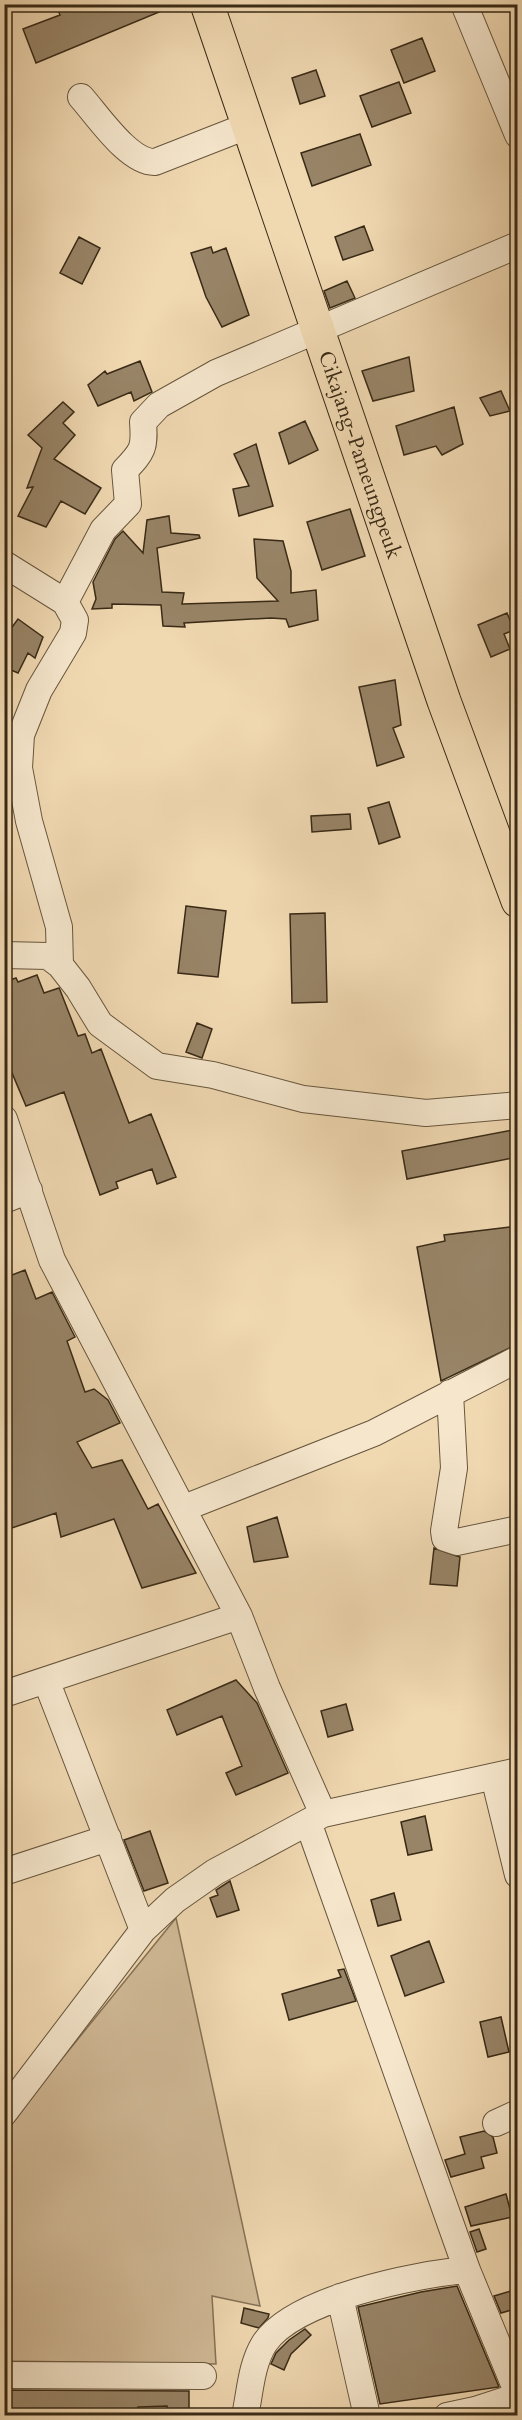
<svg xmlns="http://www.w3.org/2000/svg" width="522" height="2420" font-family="Cardo,serif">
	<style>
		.green { fill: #d1ba97; stroke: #857256; stroke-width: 1.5 }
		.building { fill: #988467; stroke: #392a16; stroke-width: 1.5 }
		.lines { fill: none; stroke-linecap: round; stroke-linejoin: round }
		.minor-casing { stroke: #67563d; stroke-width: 28 }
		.major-casing { stroke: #392a16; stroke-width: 35 }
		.minor { stroke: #f5e6cc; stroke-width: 26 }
		.major { stroke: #f0d8b1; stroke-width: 33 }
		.labels { text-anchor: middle; stroke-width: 4.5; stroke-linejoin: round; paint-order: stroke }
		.street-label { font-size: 21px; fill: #392a16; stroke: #f5e6cc }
	</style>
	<rect width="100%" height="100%" fill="#f0d8b1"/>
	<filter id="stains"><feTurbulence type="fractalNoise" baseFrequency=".00333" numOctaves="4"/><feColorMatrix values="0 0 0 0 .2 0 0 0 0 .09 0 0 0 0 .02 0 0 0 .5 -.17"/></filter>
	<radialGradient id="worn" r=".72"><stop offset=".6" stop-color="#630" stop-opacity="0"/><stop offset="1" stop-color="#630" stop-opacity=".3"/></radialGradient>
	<path class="green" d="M176 1918 260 2306 212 2296 216 2364 5 2361V2129Z"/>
	<path class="building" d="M55 4H176V5L36 63 23 29 60 15Z
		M422 38 435 71 404 83 391 50Z
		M316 70 325 96 300 104 292 78Z
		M399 82 411 113 372 127 360 96Z
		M360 134 371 165 312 186 301 153Z
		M364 226 373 250 343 260 335 237Z
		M79 237 100 248 82 284 60 273Z
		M211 247 213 253 226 248 249 315 222 327 206 297 191 253Z
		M347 281 355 298 330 308 324 291Z
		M409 357 414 391 373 401 362 371Z
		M140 361 152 392 134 401 131 392 98 406 88 385 105 371 107 374Z
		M501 391 510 411 490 416 480 398Z
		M63 402 74 412 63 423 75 435 54 459 101 488 85 514 61 501 46 527 18 516 33 487 27 488 42 448 28 435Z
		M454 407 463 444 442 455 436 446 404 455 396 426Z
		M305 421 318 450 289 464 279 433Z
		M256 444 273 506 239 516 233 489 249 486 234 454Z
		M350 509 365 556 322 570 307 522Z
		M169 516 171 533 199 535 200 538 157 548 162 592 184 593 182 604 278 601 257 578 254 539 283 541 291 571V593L316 590 318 620 289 627 286 619 271 618 184 623 185 627 163 626 161 605 112 604V608L92 609 96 599 93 582 115 539 123 531 143 553 147 520Z
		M507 613 514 630 504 634 510 649 491 657 478 625Z
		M18 619 43 637 35 658 28 653 18 673 4 667V638Z
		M395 680 401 725 393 728 404 757 377 766 359 687Z
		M389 802 400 837 379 844 368 808Z
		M350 814 351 829 312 832 311 816Z
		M186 906 226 911 218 977 178 973Z
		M325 913 327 1002 292 1003 290 914Z
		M37 975 44 993 59 988 60 990 78 1036 85 1034 92 1053 101 1049 129 1123 151 1114 176 1177 157 1184 152 1169 116 1182 118 1188 100 1195 64 1092 26 1106 7 1061 9 1060 4 1046V982L16 978 18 982Z
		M197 1023 212 1029 202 1058 186 1052Z
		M518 1129V1157L407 1179 402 1151Z
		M518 1226V1344L441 1381 417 1247 445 1241 444 1235Z
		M25 1270 36 1299 52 1292 74 1335 75 1337 67 1341 85 1392 94 1389 108 1400 120 1423 77 1442 92 1468 122 1460 148 1509 158 1504 196 1573 142 1588 114 1519 61 1537 56 1513 12 1528 4 1519V1278Z
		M277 1517 288 1557 254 1562 247 1527Z
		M434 1548 460 1557 457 1586 430 1584Z
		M236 1680 257 1703 288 1773 236 1795 226 1773 242 1766 222 1716 177 1735 167 1710Z
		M346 1704 353 1730 328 1737 321 1711Z
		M425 1816 432 1850 408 1855 401 1822Z
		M150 1831 168 1883 144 1891 124 1840Z
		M230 1881 239 1910 217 1917 210 1898 218 1895 216 1890Z
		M394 1893 401 1920 378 1926 371 1900Z
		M429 1941 444 1982 405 1996 391 1956Z
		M344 1969 356 2001 289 2020 282 1994 341 1977 338 1970Z
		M501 2017 509 2052 488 2057 480 2022Z
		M484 2131 493 2137 497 2153 481 2157 484 2168 451 2177 445 2160 465 2154 460 2137Z
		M506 2194 512 2217 471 2226 465 2207Z
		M479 2229 486 2249 477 2252 470 2232Z
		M457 2286 499 2387 380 2404 358 2307 421 2292Z
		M518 2289V2308L501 2313 494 2296Z
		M244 2308 269 2314 268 2318 259 2328 241 2323Z
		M305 2329 311 2335 291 2354 284 2370 271 2364 276 2353 289 2340Z
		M4 2390 189 2391V2415H167V2406L138 2407 137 2415H4Z"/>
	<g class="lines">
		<defs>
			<path id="minor" d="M464 4 518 135
				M81 97C98 116 129 163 155 162L247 126
				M4 564 65 602 75 620 73 633 39 690 21 735 19 768 29 821 59 927 60 965
				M65 602 103 530 128 504 125 470C143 451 145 448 143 422L159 405 216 373 518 245
				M4 955 48 956 60 965 78 988 100 1024 157 1066 213 1075 303 1099 426 1113 518 1105
				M4 1119 52 1260 239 1616 267 1688 323 1814 215 1872 175 1900 143 1930 4 2113
				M4 1200 29 1190
				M450 1393 454 1468 444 1531 445 1538 457 1542 518 1529
				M184 1508 374 1433 518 1359
				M46 1680 143 1930
				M4 1694 239 1616
				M494 1777 518 1875
				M323 1814 518 1771
				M308 1822 467 2270 518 2394
				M4 1872 108 1838
				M496 2123 518 2113
				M340 2297 367 2416
				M4 2375 203 2376
				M245 2416C250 2393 251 2365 264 2344 293 2299 416 2274 467 2270
				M447 2416 475 2410 518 2396"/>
			<g id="major">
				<path id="s1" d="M207 4 444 701 518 901"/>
			</g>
		</defs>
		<use href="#minor" class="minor-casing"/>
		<use href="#major" class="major-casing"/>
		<use href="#minor" class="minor"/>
		<use href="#major" class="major"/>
	</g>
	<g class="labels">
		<g class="street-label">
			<text dy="7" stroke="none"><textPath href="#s1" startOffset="476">Cikajang-Pameungpeuk</textPath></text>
		</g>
	</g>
	<rect width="522" height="2420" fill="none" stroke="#f0d8b1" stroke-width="24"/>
	<rect x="6" y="6" width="510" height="2408" fill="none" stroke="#392a16" stroke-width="3"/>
	<rect x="12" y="12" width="498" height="2396" fill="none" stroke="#392a16" stroke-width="1.5"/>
	<rect width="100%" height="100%" filter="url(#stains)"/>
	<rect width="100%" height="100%" fill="url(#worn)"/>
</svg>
